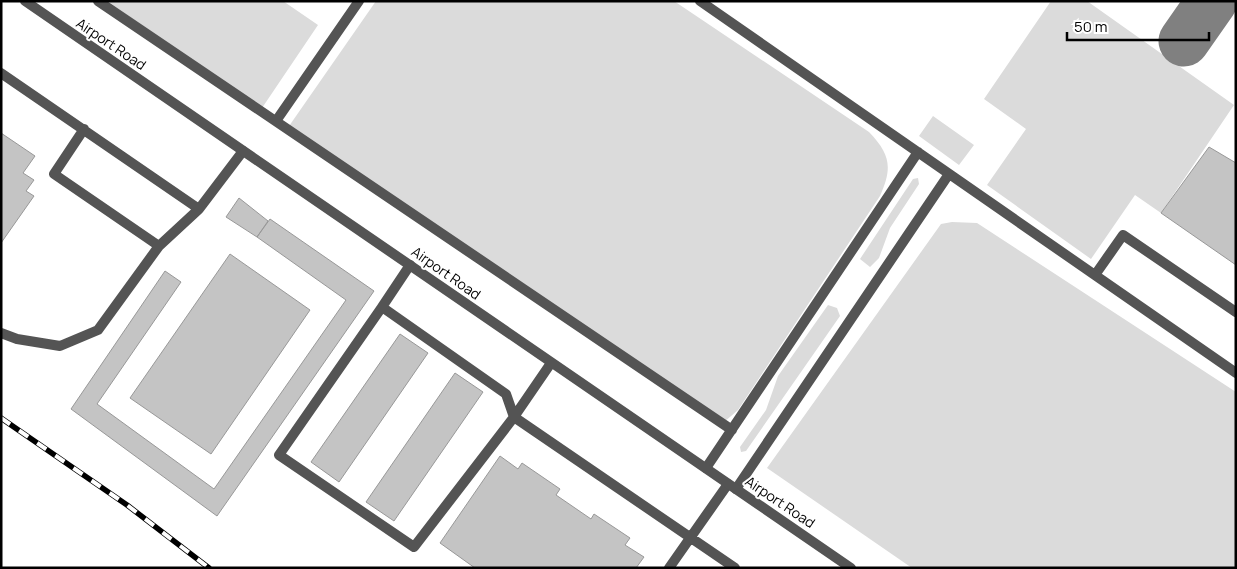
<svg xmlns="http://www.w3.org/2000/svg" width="1237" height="569" font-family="Manrope,sans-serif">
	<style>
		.green { fill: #dbdbdb }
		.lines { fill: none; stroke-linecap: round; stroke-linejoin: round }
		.taxiway { stroke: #808080; stroke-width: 51 }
		.building { fill: #c4c4c4; stroke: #989898 }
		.service { stroke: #545454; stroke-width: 10 }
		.tertiary { stroke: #545454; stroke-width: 10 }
		.rail-casing { stroke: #000; stroke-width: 5.5 }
		.rail { stroke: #fff; stroke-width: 4; stroke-dasharray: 11; stroke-linecap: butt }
		.labels { text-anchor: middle; stroke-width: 4; stroke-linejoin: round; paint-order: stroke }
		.street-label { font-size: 14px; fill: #000; stroke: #fff }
	</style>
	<rect width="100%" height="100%" fill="#fff"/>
	<path class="green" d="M107 1H283L318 25 262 108Z
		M376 1H674L869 132C890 154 893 167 880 196L738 410 723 423 287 129Z
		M1051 1H1087L1234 105 1161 213 1135 195 1091 259 987 185 1026 129 984 99Z
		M933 116 974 145 959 165 919 136Z
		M918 178 919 184 890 228 879 258 870 267 860 259 913 179Z
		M952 222 977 223 1236 392V568H912L767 468 941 224Z
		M828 305 837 308 840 316 746 451 741 452 740 447 766 410 778 376Z"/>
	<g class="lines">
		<path class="taxiway" d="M1184 41 1212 1"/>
	</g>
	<path class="building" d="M1 133 35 156 23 173 34 180 26 191 34 196 1 243Z
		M1209 147 1236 163V265L1161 213Z
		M239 198 268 221 257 237 226 217Z
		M270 219 374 291 217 516 71 409 165 271 181 282 97 404 214 489 346 300 257 237Z
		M230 254 310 310 211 454 130 398Z
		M400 334 428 353 339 482 311 462Z
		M455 373 483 392 394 521 366 502Z
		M500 456 518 469 522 463 560 489 556 495 591 519 594 514 630 538 625 545 644 557 636 568H475L440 543Z"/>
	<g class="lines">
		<path class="service" d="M98 1 732 430
			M700 1 1236 373
			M1 73 199 209
			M276 121 359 1
			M84 129 54 174 159 246
			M1095 275 1123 235 1236 312
			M382 307 410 265
			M1 333 17 339 60 346 98 330 159 246 199 209 243 151
			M551 363 514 417 414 547 279 455 382 307 506 394 514 417 735 568
			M706 468 918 152
			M736 489 949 174
			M669 568 728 484"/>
		<path class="tertiary" d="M25 1 851 568"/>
		<defs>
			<path id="rail" d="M1 418 127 505 209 568"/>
		</defs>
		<use href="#rail" class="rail-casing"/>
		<use href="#rail" class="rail"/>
	</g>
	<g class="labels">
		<g class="street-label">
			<text transform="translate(111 44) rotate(34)" y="5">Airport Road</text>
			<text transform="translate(446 273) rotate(35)" y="5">Airport Road</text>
			<text transform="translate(780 502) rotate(34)" y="5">Airport Road</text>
		</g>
	</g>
	<rect width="1237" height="569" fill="none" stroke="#000000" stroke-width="5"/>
	<path d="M1067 32v8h142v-8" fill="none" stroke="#000000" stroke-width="2.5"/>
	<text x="1074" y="32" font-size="15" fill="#000000" stroke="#ffffff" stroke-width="4" paint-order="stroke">50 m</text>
</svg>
